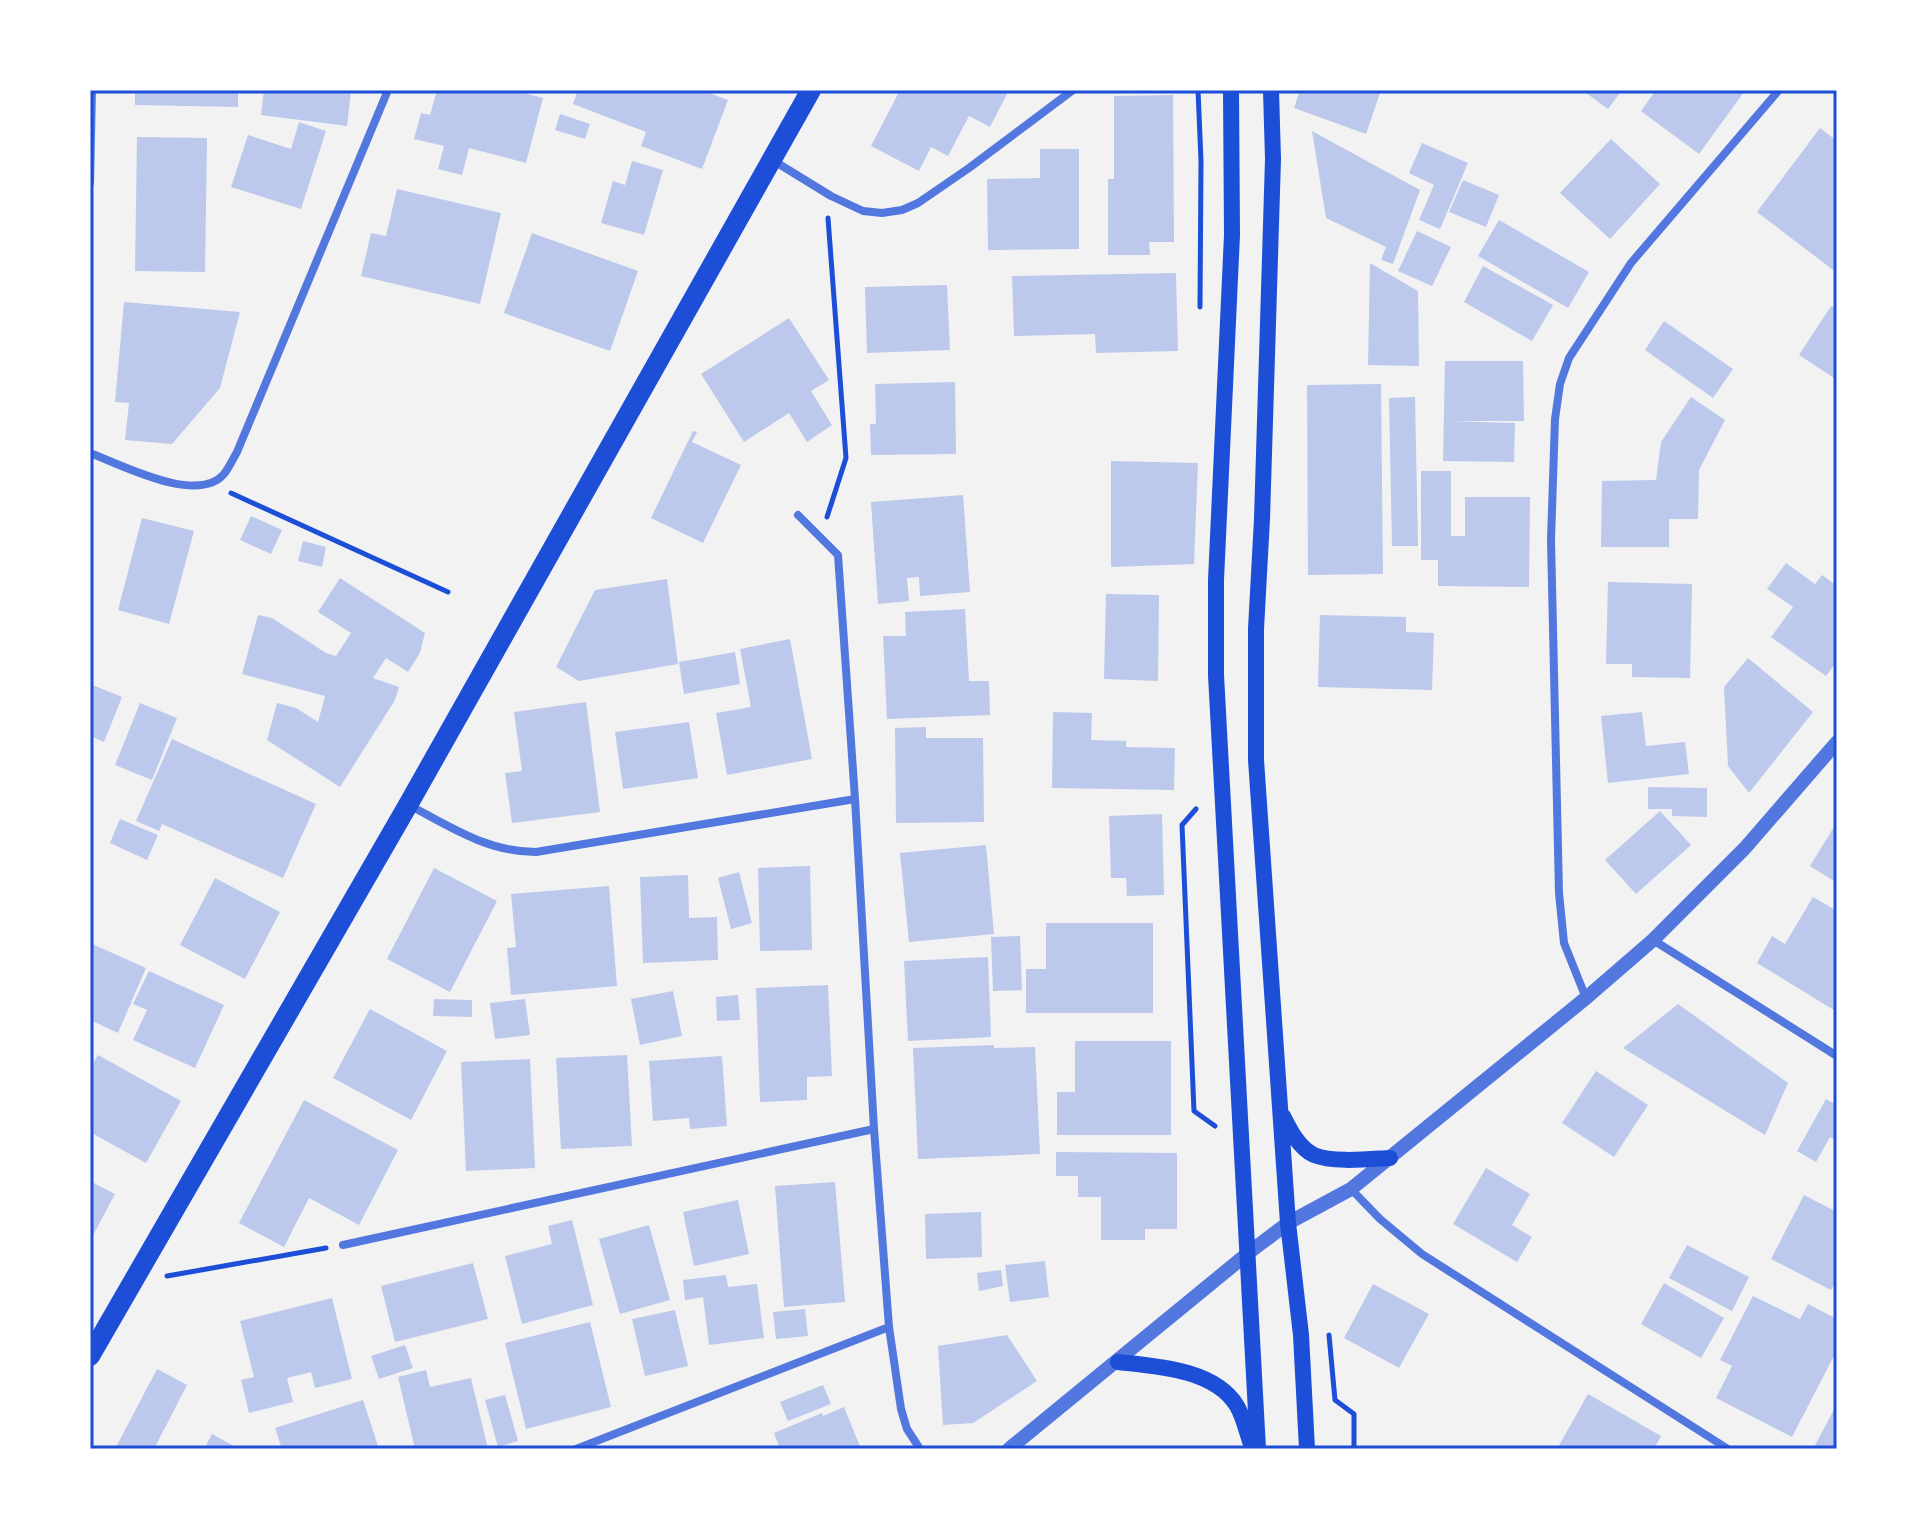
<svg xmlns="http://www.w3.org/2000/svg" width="1927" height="1539" font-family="Montserrat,sans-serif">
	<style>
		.building { fill: #bdc9ec }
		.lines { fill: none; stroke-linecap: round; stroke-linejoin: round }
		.path { stroke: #1d4ed8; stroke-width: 5 }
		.minor { stroke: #5277de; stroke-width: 8 }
		.tertiary { stroke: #5277de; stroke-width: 14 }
		.secondary { stroke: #1d4ed8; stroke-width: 16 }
		.primary { stroke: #1d4ed8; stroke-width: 20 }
		.neatline { fill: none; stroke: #1d4ed8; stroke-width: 3 }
	</style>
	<rect width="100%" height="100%" fill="#f2f2f2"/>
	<path class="building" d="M135 90H238V107L135 105Z
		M264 90H351L347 126 261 115Z
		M437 90H514L543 98 526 163 469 148 462 175 438 169 444 146 414 139 421 113 430 115Z
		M578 90H701L728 100 702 169 641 146 646 132 573 104Z
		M900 90H1009L990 127 969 116 948 156 931 147 919 171 871 146Z
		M1300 90H1381L1366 134 1294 108Z
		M1582 90H1622L1608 109Z
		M1656 90H1741L1744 92 1699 154 1641 111Z
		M1173 95 1174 242H1149L1150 255H1108V179H1114V96Z
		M560 114 590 124 585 139 555 130Z
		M299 122 326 131 301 209 231 187 248 135 291 149Z
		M1820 128 1837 141V273L1757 212Z
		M1312 131 1420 190 1393 264 1381 260 1386 247 1326 218Z
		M137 137 207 138 205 272 135 271Z
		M1611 139 1660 184 1610 239 1560 193Z
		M1422 143 1468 163 1440 229 1419 220 1434 185 1409 173Z
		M1040 149H1079V249L988 250 987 179 1040 178Z
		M632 161 663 170 644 235 601 223 613 181 625 185Z
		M1463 180 1499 195 1486 227 1449 212Z
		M397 189 501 213 480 304 361 276 371 233 386 236Z
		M1499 220 1589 272 1568 308 1478 256Z
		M1417 231 1451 247 1432 286 1398 271Z
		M532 233 638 271 610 351 504 313Z
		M1370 263 1418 291 1419 366 1368 365Z
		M1483 266 1553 305 1532 341 1464 302Z
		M1176 273 1178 351 1096 353 1095 334 1014 336 1012 276Z
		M947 285 950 350 867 353 865 287Z
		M124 302 240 312 220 388 172 444 125 440 129 403 115 402Z
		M1831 306 1837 309V380L1799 355Z
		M789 318 829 380 811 391 832 425 807 442 789 413 744 442 701 374Z
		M1664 321 1733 369 1713 398 1645 350Z
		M1445 361H1523L1524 421H1448L1515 423 1514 462 1443 461Z
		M955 382 956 454 871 455 870 424H876L875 384Z
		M1381 384 1383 574 1308 575 1307 385Z
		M1415 397 1418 546H1392L1389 398Z
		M1691 397 1725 420 1699 470 1698 519H1669V547H1601L1602 481 1656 480 1661 442Z
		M693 431 697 432 692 442 741 465 703 543 651 518Z
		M1111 461 1198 463 1194 564 1111 567Z
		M1421 471H1451V536H1465V497H1530L1529 587 1438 586V560H1421Z
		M963 495 970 592 920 596 919 577 907 578 909 601 878 604 871 502Z
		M251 516 282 530 271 554 240 540Z
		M142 518 194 531 169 624 118 610Z
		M303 541 326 547 322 567 298 561Z
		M1786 563 1815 584 1822 575 1837 586V661L1826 676 1771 637 1793 607 1767 589Z
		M340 578 425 633 420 653 408 672 386 658 373 678 399 687 395 700 340 787 267 740 277 703 296 708 318 722 325 696 242 674 258 615 272 618 326 653 336 656 351 633 318 612Z
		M667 579 678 664 579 681 556 667 595 590Z
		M1608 582 1692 584 1690 678 1632 677V664H1606Z
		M1106 594 1159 595 1158 681 1104 679Z
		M965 609 969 681H989L990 715 887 719 883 636H906L905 612Z
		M1320 615 1406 617V632L1434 633 1432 690 1318 687Z
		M790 639 812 759 727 775 716 713 751 707 740 649Z
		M735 652 740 684 684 694 679 662Z
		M1748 658 1813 712 1749 793 1728 766 1724 687Z
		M90 684 122 697 104 742 90 736Z
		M586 702 600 812 512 823 505 773 522 771 514 712Z
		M140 703 177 718 152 780 115 765Z
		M1053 712 1092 713 1091 740 1126 741V747L1175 748 1174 790 1052 788Z
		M1642 712 1646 746 1685 742 1689 774 1608 783 1601 716Z
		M689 722 698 778 623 789 615 732Z
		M926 727V738H983L984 822 896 823 895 728Z
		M172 739 316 804 283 878 162 824 159 831 136 821Z
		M1648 787 1707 788V817L1672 816V809H1648Z
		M1660 811 1691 845 1636 894 1605 860Z
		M1162 814 1164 895 1127 896 1126 878H1111L1109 816Z
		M120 819 158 835 147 860 110 843Z
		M1837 822V883L1810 866Z
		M986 845 994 934 909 942 900 853Z
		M810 866 812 950 760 951 758 868Z
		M434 868 497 901 450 992 387 959Z
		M739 872 752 923 731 929 718 878Z
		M688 875 689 918 717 917 718 960 643 963 640 877Z
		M215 878 280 912 245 979 180 945Z
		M609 886 617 986 511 995 507 948 516 947 511 894Z
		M1813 897 1837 911V1012L1757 963 1772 936 1785 944Z
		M1046 923H1153V1013H1026V969H1046Z
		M1020 936 1022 990 993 991 991 937Z
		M90 943 146 968 118 1033 90 1020Z
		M988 957 991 1037 908 1041 904 961Z
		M149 971 224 1005 195 1068 133 1040 147 1010 133 1004Z
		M828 985 832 1076 807 1077V1100L760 1102 756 988Z
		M673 991 682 1036 640 1045 631 999Z
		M738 995 740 1020 717 1021 716 997Z
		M434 999 472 1000V1017L433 1016Z
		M525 999 530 1035 495 1039 490 1003Z
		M1678 1004 1788 1083 1765 1135 1623 1048Z
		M370 1009 447 1051 411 1120 333 1078Z
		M1075 1041H1171V1135H1057V1092H1075Z
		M994 1045V1048L1035 1047 1040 1154 918 1159 913 1048Z
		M98 1055 181 1101 146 1163 90 1132V1069Z
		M627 1055 632 1146 561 1149 556 1058Z
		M722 1056 727 1126 690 1129 689 1118 653 1121 649 1061Z
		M530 1059 535 1168 466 1171 461 1062Z
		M1596 1071 1648 1105 1614 1157 1562 1123Z
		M1826 1099 1837 1105V1141L1830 1137 1816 1162 1797 1151Z
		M304 1100 398 1150 359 1225 309 1198 284 1247 239 1223Z
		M1056 1152 1177 1153V1229H1145V1240H1101V1197H1078V1176H1056Z
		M1486 1168 1530 1194 1512 1225 1532 1237 1517 1262 1453 1224Z
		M90 1181 115 1194 90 1241Z
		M835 1182 845 1302 784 1307 775 1186Z
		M1804 1195 1837 1212V1279L1831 1290 1771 1259Z
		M738 1200 749 1254 694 1266 683 1212Z
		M981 1212 982 1257 926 1259 925 1214Z
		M572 1220 593 1305 522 1324 505 1256 552 1244 548 1226Z
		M649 1225 670 1300 620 1314 599 1239Z
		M1687 1245 1749 1277 1732 1311 1669 1278Z
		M1045 1261 1049 1297 1010 1302 1005 1265Z
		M473 1263 488 1319 395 1342 381 1286Z
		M1001 1270 1003 1286 979 1291 977 1273Z
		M726 1275 728 1287 757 1284 764 1338 709 1345 703 1297 685 1300 683 1280Z
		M1664 1283 1724 1318 1701 1358 1641 1324Z
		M1373 1284 1429 1314 1399 1368 1344 1338Z
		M1753 1296 1800 1319 1808 1304 1837 1319V1350L1792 1437 1716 1398 1732 1366 1720 1360Z
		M332 1298 352 1379 315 1388 311 1372 287 1378 293 1402 249 1413 241 1380 254 1377 240 1321Z
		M805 1309 808 1336 776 1339 773 1312Z
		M675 1310 688 1366 645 1376 632 1319Z
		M590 1322 611 1407 526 1429 505 1343Z
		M1007 1335 1037 1381 973 1423 943 1425 938 1346Z
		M405 1345 413 1368 379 1379 371 1356Z
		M157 1369 187 1385 154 1449H115Z
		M426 1370 430 1387 471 1378 488 1449H415L398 1377Z
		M823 1385 831 1404 788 1421 780 1402Z
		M1588 1394 1661 1436 1654 1449H1557Z
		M505 1395 518 1441 498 1447 485 1400Z
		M363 1400 379 1449H282L275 1428Z
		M1837 1404V1449H1813Z
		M844 1407 861 1449H780L774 1433 822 1413 823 1416Z
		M212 1434 239 1449H204Z"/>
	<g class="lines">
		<path class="path" d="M1198 90 1201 161 1200 307
			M231 493 448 592
			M827 517 846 458 828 218
			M1196 809 1182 825 1194 1111 1215 1126
			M167 1276 326 1248
			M1329 1335 1335 1400 1354 1414V1449"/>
		<path class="minor" d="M774 161 831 196 863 211 882 213 902 210 918 203 969 168 1073 90
			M90 183 92 90
			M90 453C122 465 198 505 224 474 229 468 233 459 237 452L388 90
			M798 515 838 555 855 799 874 1129 889 1327 901 1409 907 1429 920 1449
			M409 805C450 827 488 852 536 852L855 799
			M1653 940 1837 1056
			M1586 998 1564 943 1559 893 1551 540 1555 419 1560 384 1569 358 1631 263 1779 90
			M1351 1189 1380 1219 1422 1254 1728 1449
			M343 1245 874 1129
			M576 1449 889 1327"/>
		<path class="tertiary" d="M1009 1449 1247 1254 1288 1223 1351 1189 1586 998 1653 940 1745 848 1837 742"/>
		<path class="secondary" d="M1231 90 1232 235 1216 580V675L1258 1449
			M1271 90 1273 159 1262 519 1256 629V760L1288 1223 1301 1335 1307 1449
			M1283 1116C1290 1130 1299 1148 1314 1155 1333 1163 1370 1159 1390 1158
			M1118 1362C1155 1366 1215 1369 1237 1406 1244 1418 1247 1434 1252 1447"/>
		<path class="primary" d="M90 1356 408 805 811 90"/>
	</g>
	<rect width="1927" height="1539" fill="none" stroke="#ffffff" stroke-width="184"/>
	<rect x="92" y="92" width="1743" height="1355" class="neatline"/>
</svg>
